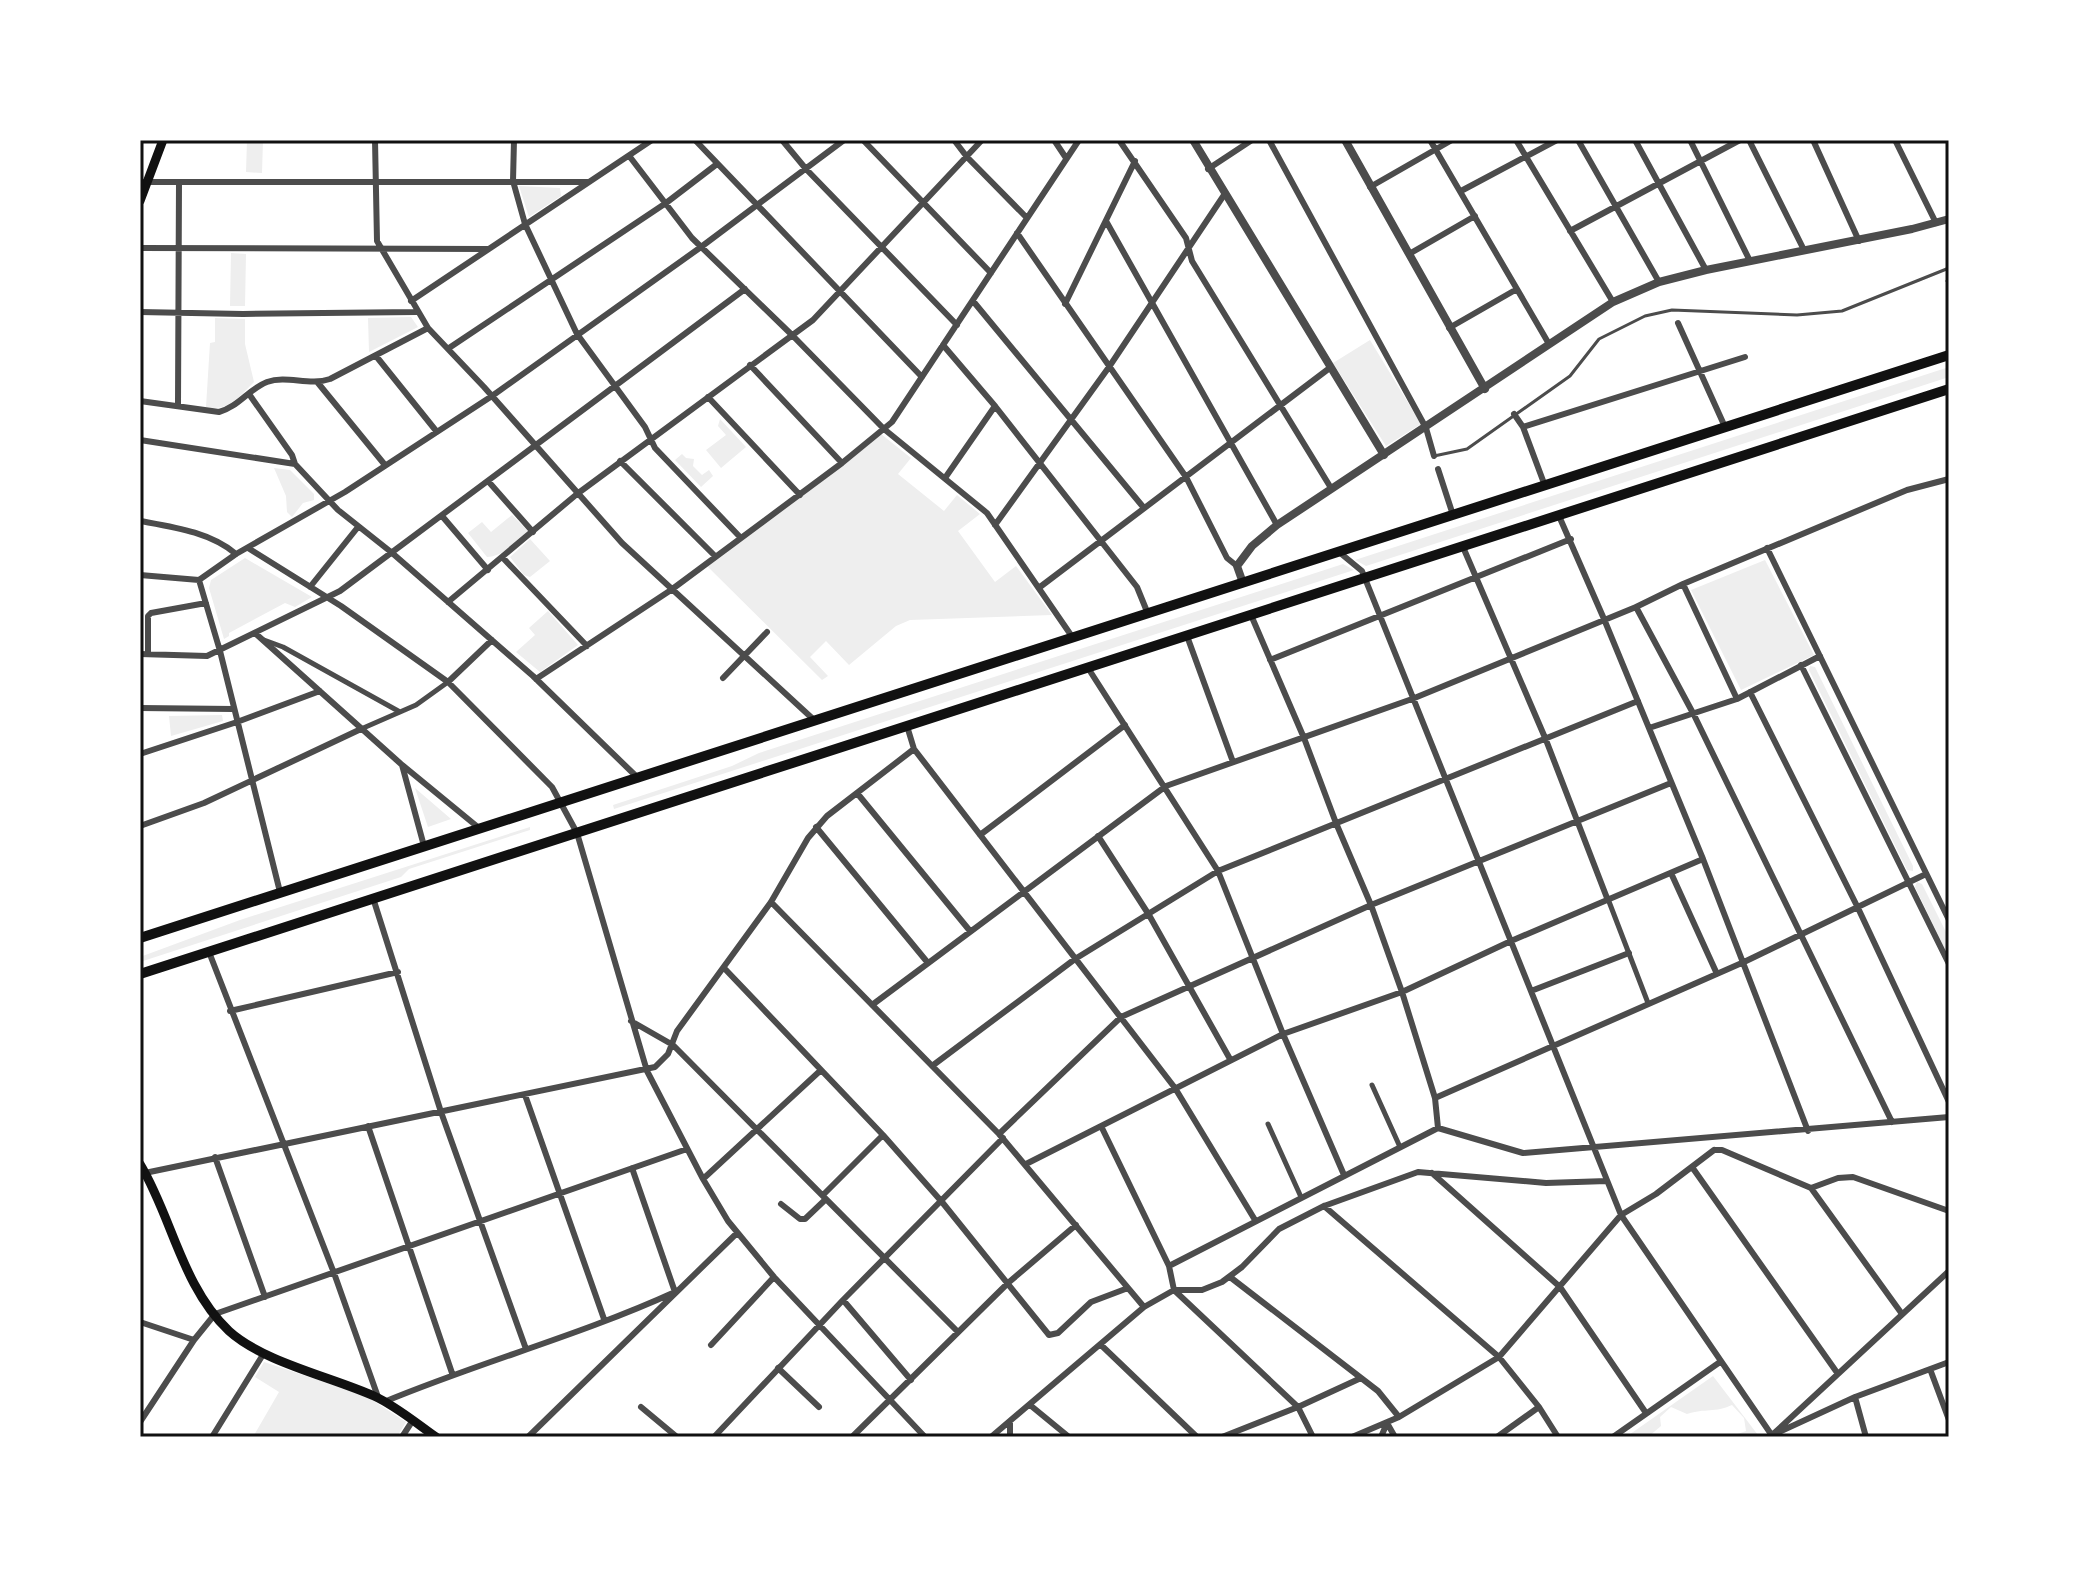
<svg xmlns="http://www.w3.org/2000/svg" width="2089" height="1577" font-family="Lato,sans-serif">
	<style>
		.green { fill: #eee }
		.lines { fill: none; stroke-linecap: round; stroke-linejoin: round }
		.service { stroke: #4c4c4c; stroke-width: 3 }
		.pedestrian { stroke: #4c4c4c; stroke-width: 5 }
		.minor { stroke: #4c4c4c; stroke-width: 6 }
		.tertiary { stroke: #4c4c4c; stroke-width: 8 }
		.secondary { stroke: #111; stroke-width: 9 }
		.trunk { stroke: #111; stroke-width: 10 }
		.neatline { fill: none; stroke: #111; stroke-width: 3 }
	</style>
	<rect width="100%" height="100%" fill="#fff"/>
	<path class="green" d="M247 140H263L262 173 246 172Z
		M519 186 560 188 561 196 529 217Z
		M231 253 246 254 245 306H230Z
		M411 317 418 327 369 352 368 318Z
		M215 318 245 319V344L254 382C239 397 228 412 206 407L210 343 215 342Z
		M1370 340 1421 424 1386 446 1333 363Z
		M1949 367V377L1366 566 1355 560Z
		M720 419 746 447 721 468 706 450 726 435 718 426Z
		M881 434 911 458 898 474 944 511 957 495 980 514 958 531 995 582 1016 566 1052 615 910 620 896 626 849 665 826 641 810 657 828 676 822 680 706 565 848 462Z
		M682 454 686 458 694 459 693 466 702 475 709 470 713 476 701 487 675 460Z
		M274 468 290 470 314 494V500L303 503 292 517 287 512 286 496Z
		M512 515 529 532C517 541 502 557 487 557L468 533 482 522 491 532Z
		M530 539 550 561 530 577 524 575 510 557Z
		M245 558 312 597 295 607 285 603 229 633V636L224 639 209 588 211 580Z
		M1765 560 1814 655 1741 690 1691 590Z
		M1343 564 1354 570 614 809 613 805 732 766 759 753Z
		M548 611 578 645 540 672 516 652 535 635 529 628Z
		M1810 666 1815 667 1913 866V871L1907 870 1809 670Z
		M222 715 223 721 171 736 169 716Z
		M415 788 451 819 428 827Z
		M530 827V830L409 869 401 877 140 962V957L240 920Z
		M1917 882 1922 884 1949 938V957L1915 887Z
		M264 1362 366 1396 406 1422 397 1437H253L279 1392 255 1377Z
		M1713 1376 1758 1435 1756 1437H1729L1746 1431 1744 1418 1732 1405C1715 1413 1705 1408 1687 1414L1671 1407 1660 1417 1661 1426 1648 1437H1626Z"/>
	<g class="lines">
		<path class="service" d="M1947 281 1949 280
			M1434 456 1467 449 1570 376 1599 339 1645 316 1672 310 1797 315 1842 311 1949 268"/>
		<path class="pedestrian" d="M264 640 283 647 400 712
			M361 729 416 705 448 682
			M1608 899 1648 1003
			M1372 1085 1400 1147
			M1268 1124 1301 1197"/>
		<path class="minor" d="M375 140 377 241 428 328 484 387 622 543 813 719
			M514 140 513 181 525 224 577 334 645 427 655 448 740 537
			M695 140 922 377
			M782 140 806 169 957 325
			M863 140 991 273
			M954 140 967 157 1027 218
			M1054 140 1066 158
			M1119 140 1186 238 1192 261 1331 488
			M1269 140 1426 428 1434 456
			M1430 140 1549 344
			M1516 140 1613 302
			M1578 140 1659 282
			M1635 140 1706 270
			M1690 140 1750 261
			M1749 140 1804 250
			M1813 140 1859 241
			M1895 140 1936 223
			M630 157 692 238 792 335 884 429 987 513 1073 638
			M1208 169 1252 140
			M140 182H589
			M1370 187 1452 140
			M1461 191 1557 140
			M1106 221 1277 525
			M1570 231 1740 140
			M1017 233 1186 477 1227 558 1237 566
			M140 248 488 249
			M1409 254 1475 216
			M411 301 652 140
			M973 301 1144 508
			M1065 304 1135 161
			M140 312 243 314 416 312
			M1678 323 1725 427
			M1449 328 1517 289
			M943 345 995 406 1137 587 1148 614
			M449 348 666 203 717 164
			M376 356 437 432
			M750 365 842 463
			M318 383 385 465
			M249 394 292 455 295 464 338 510 391 552 533 676 639 779
			M708 397 800 495
			M140 401 219 412C238 407 249 389 267 382 287 375 309 386 330 379L428 328
			M178 406 179 182
			M1514 414 1523 427 1545 486
			M1523 427 1745 357
			M140 440 295 464
			M620 461 715 556
			M1438 469 1453 515
			M945 478 995 406
			M488 481 533 532
			M442 516 488 570
			M1559 516 1604 619 1703 859 1808 1131
			M140 521C173 527 210 532 236 554
			M995 525 1109 367 1224 195
			M1463 547 1546 740 1607 898
			M248 548 341 606 448 682 552 787 577 833 647 1071 703 1179 728 1221 774 1277 925 1437
			M1767 548 1949 920
			M1339 552 1362 571 1621 1215 1773 1437
			M503 558 587 646
			M140 575 199 580
			M199 580 236 554 345 492 492 396 701 247 844 140
			M199 580 220 651 280 892
			M1683 584 1737 699
			M310 587 358 527
			M1040 587 1331 367
			M448 602 577 494 813 320 982 140
			M1636 607 1694 715 1892 1122
			M1251 615 1304 738 1336 823 1371 905 1402 992 1435 1098 1438 1128
			M255 633 401 764 479 828
			M1187 636 1233 762
			M140 654 207 656 340 591 745 289
			M148 654V616L151 613 206 603
			M1270 660 1571 539
			M1801 665 1949 964
			M1088 668 1218 871 1283 1034 1344 1175
			M723 678 767 632
			M536 679 671 590 842 463 892 422 1079 140
			M448 682 492 640
			M1750 692 1858 908 1949 1102
			M140 708 233 709
			M907 726 914 749 1175 1088 1255 1220
			M1649 728 1737 699 1820 656
			M140 754 237 722 320 691
			M402 765 424 846
			M857 793 970 931
			M140 826 204 803 361 729
			M816 827 928 963
			M980 835 1125 725
			M1098 836 1149 915 1230 1059
			M1671 873 1717 974
			M373 898 441 1112 526 1349
			M771 902 999 1134 1144 1307
			M209 952 334 1273 378 1397
			M725 969 883 1135 942 1202 1049 1335 1058 1333 1091 1302 1128 1288
			M1531 991 1629 953
			M872 1005 1166 786 1412 699 1636 607 1683 584 1907 490 1949 479
			M230 1011 398 972
			M631 1021 673 1045 958 1332
			M932 1066 1075 959 1218 871 1638 701
			M525 1095 604 1319
			M1435 1098 1744 962 1926 874
			M368 1126 452 1373
			M1102 1128 1169 1266 1174 1290
			M999 1134 1121 1017 1371 905 1671 783
			M1714 1150H1722L1811 1188 1902 1314
			M215 1157 265 1297
			M1026 1164 1283 1034 1402 992 1511 941 1703 859
			M1692 1167 1838 1374
			M632 1168 675 1292
			M1432 1173 1560 1287 1646 1413
			M140 1174 655 1067 668 1054 677 1031 771 902 808 838 827 816 914 749
			M703 1179 821 1070
			M1811 1188 1838 1178 1853 1177 1949 1211
			M823 1195 883 1135
			M781 1204 800 1219H805L826 1199
			M1324 1206 1499 1357 1539 1407 1558 1437
			M1169 1266 1438 1128 1523 1153 1949 1117
			M1230 1277 1378 1391 1399 1417
			M1174 1290 1298 1407 1313 1437
			M843 1300 911 1380
			M140 1322 194 1340
			M711 1345 774 1277
			M1101 1345 1197 1437
			M778 1368 819 1407
			M1930 1369 1949 1420
			M1855 1397 1866 1437
			M384 1402C480 1362 581 1335 675 1292
			M1030 1405 1069 1437
			M641 1407 677 1437
			M1010 1421V1437
			M140 1422 194 1340 215 1314 687 1149
			M1387 1423 1395 1437
			M1779 1432 1855 1397 1949 1362
			M212 1437 264 1353
			M402 1437 413 1420
			M528 1437 737 1233
			M714 1437 843 1300 1003 1138
			M852 1437 1008 1283 1076 1225
			M991 1437 1144 1307 1174 1290H1202L1222 1282 1242 1267 1279 1229 1324 1206 1418 1172 1546 1183 1607 1181
			M1222 1437 1298 1407 1361 1378
			M1352 1437 1399 1417 1499 1357 1621 1215 1656 1194 1714 1150
			M1381 1437 1387 1423
			M1497 1437 1539 1407
			M1613 1437 1720 1362
			M1770 1437 1949 1271"/>
		<path class="tertiary" d="M1193 140 1384 455
			M1345 140 1485 389
			M1243 583 1237 566 1252 546 1277 525 1613 302 1659 282 1706 270 1912 229 1949 219"/>
		<path class="secondary" d="M140 201 163 140
			M140 1164C172 1217 182 1287 229 1331 263 1362 332 1377 374 1396 396 1406 416 1423 436 1437"/>
		<path class="trunk" d="M140 938 1949 355
			M140 974 1949 389"/>
	</g>
	<rect width="2089" height="1577" fill="none" stroke="#ffffff" stroke-width="284"/>
	<rect x="142" y="142" width="1805" height="1293" class="neatline"/>
</svg>
